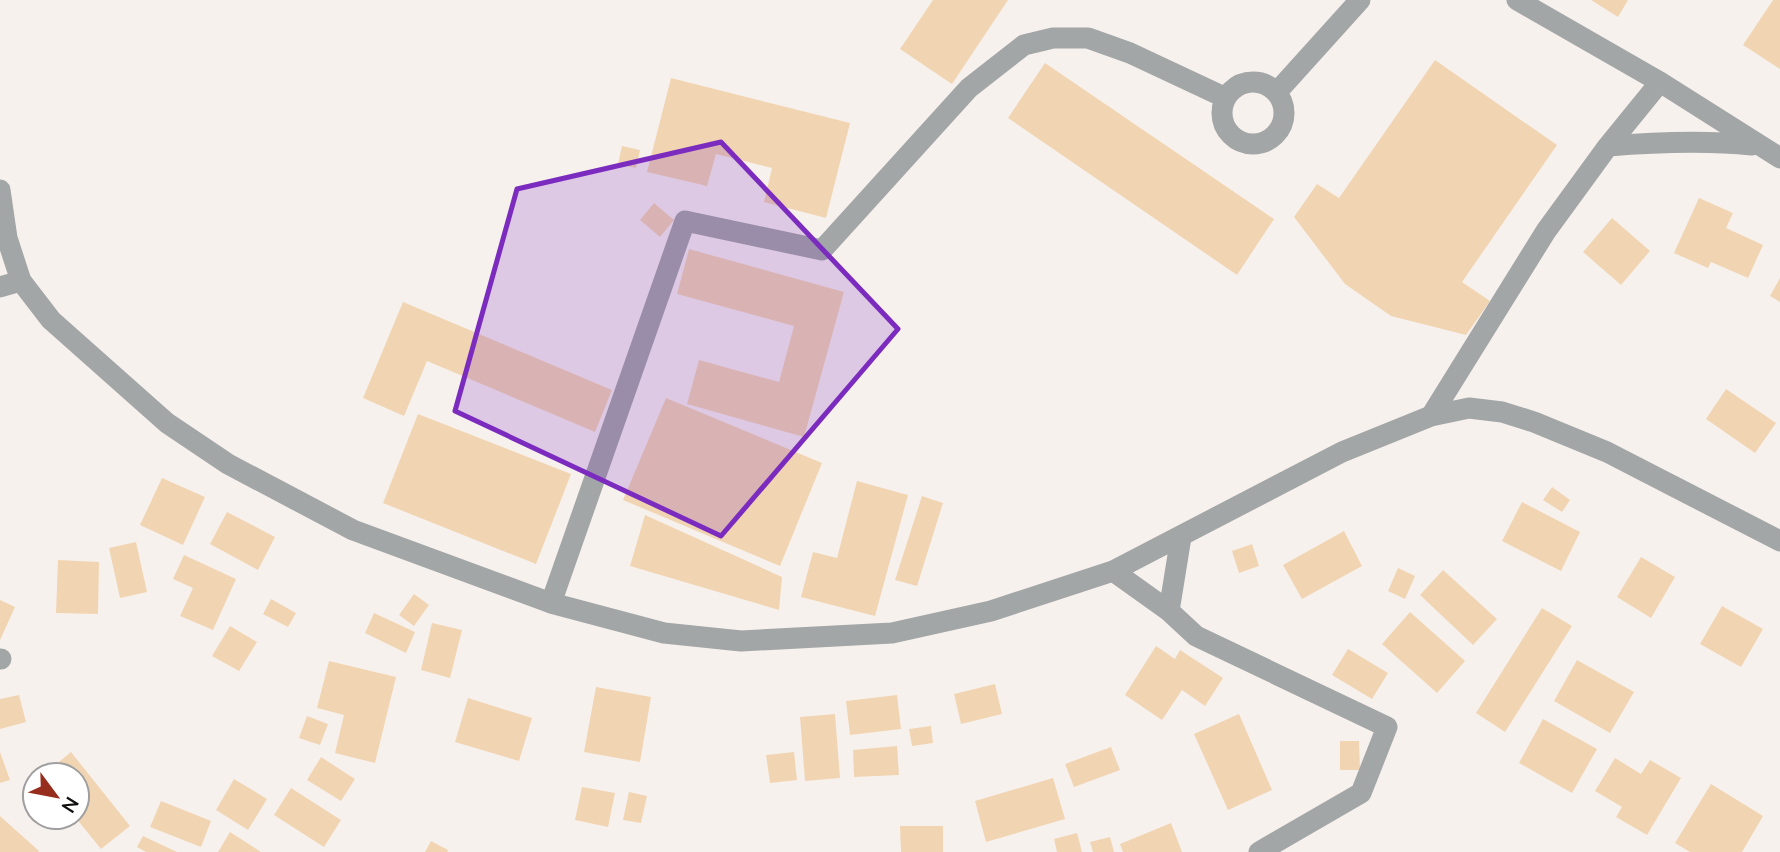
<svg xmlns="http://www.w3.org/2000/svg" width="1780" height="852" font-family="'Nunito Sans',sans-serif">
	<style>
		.building { fill: #f1d5b2 }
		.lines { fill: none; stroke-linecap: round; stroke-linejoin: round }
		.street { stroke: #a2a6a6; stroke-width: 21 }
		.marked { fill: #7b2cbf; fill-opacity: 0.2; stroke: #7b2cbf; stroke-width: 5; stroke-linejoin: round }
	</style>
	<rect width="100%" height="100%" fill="#f7f1ee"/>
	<path class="building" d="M933 0H1008L952 84 900 49Z
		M1591 0H1628L1618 17Z
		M1773 0H1780V69L1743 45Z
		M1435 60 1557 145 1462 282 1490 301 1466 335 1391 316 1345 284 1294 217 1317 184 1339 198Z
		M1045 63 1274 219 1237 275 1008 118Z
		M671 78 850 123 826 218 764 202 772 168 716 154 707 186 647 172Z
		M622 146 640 150 636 168 618 164Z
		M1699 198 1733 213 1726 228 1763 245 1748 278 1711 262 1708 268 1674 253Z
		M654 203 674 220 660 237 640 220Z
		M1612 218 1650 251 1621 285 1583 252Z
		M689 249 844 292 804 437 687 404 699 360 779 382 794 326 677 294Z
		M1780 278V302L1770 296Z
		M403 302 612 390 595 432 427 361 404 416 363 398Z
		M1726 389 1776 423 1755 453 1706 419Z
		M666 398 822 463 780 566 623 500Z
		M418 414 571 474 536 564 383 503Z
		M162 478 205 497 183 545 140 525Z
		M857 481 908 495 875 616 801 597 813 552 837 558Z
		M1552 487 1570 500 1562 512 1543 500Z
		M922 496 943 503 917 586 895 580Z
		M1522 502 1580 532 1561 571 1502 541Z
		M227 512 275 537 258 570 210 544Z
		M645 515 782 577 779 610 630 566Z
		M1344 531 1362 566 1302 599 1283 565Z
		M136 542 147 592 120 598 109 548Z
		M1252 544 1259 566 1239 573 1232 551Z
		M184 555 236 579 213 630 180 616 193 588 173 579Z
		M1641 557 1675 577 1651 618 1617 597Z
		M58 560 99 562 98 614 56 613Z
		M1398 568 1415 576 1405 599 1388 591Z
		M1443 570 1497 619 1473 645 1420 595Z
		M414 594 429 605 414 626 399 615Z
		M271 599 296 613 288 627 263 614Z
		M0 600 15 607 0 640Z
		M1722 606 1763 629 1741 667 1700 644Z
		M1542 608 1572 626 1505 732 1476 713Z
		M1410 612 1465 661 1437 693 1382 644Z
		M374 613 415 632 406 653 365 633Z
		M432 623 462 630 450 678 421 670Z
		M230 626 257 642 239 671 212 656Z
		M1156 646 1175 659 1180 650 1223 678 1205 706 1182 690 1162 720 1125 695Z
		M1348 649 1388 673 1372 699 1332 675Z
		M1577 660 1634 692 1610 733 1554 701Z
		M329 661 396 677 375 763 335 753 344 715 317 708Z
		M995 684 1002 714 961 724 954 694Z
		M596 687 651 697 640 762 584 752Z
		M19 695 26 722 0 729V699Z
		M897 695 901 729 850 735 846 701Z
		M468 698 532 718 519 761 455 742Z
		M835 714 840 778 805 781 800 717Z
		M1239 714 1272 790 1228 810 1194 734Z
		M307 716 328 724 320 745 299 738Z
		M1543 719 1597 749 1572 793 1519 763Z
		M931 726 933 743 912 746 909 729Z
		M1340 741H1359L1360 770H1340Z
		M897 746 899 775 854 777 853 750Z
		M1111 747 1120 770 1074 787 1065 764Z
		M0 752 10 780 0 783Z
		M71 752 130 826 101 849 75 817H77V775H43Z
		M794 752 797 780 770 783 766 755Z
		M321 757 355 779 341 801 307 780Z
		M1615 758 1641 774 1650 760 1681 778 1647 835 1616 817 1622 807 1595 791Z
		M1053 778 1065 819 986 842 975 801Z
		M234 779 267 799 248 830 216 810Z
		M1711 784 1763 816 1742 852H1690L1675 843Z
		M582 787 615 793 608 827 575 820Z
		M291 788 341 820 324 847 274 815Z
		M629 792 647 796 641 823 623 820Z
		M161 801 211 821 201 847 150 827Z
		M0 816 39 851 38 852H0Z
		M1171 823 1182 852H1123L1120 844Z
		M900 826H943V852H901Z
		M230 832 261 852H218Z
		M1077 833 1082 852H1057L1054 839Z
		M143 836 177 852H146L137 847Z
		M1110 837 1114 852H1093L1090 842Z
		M431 841 448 850 447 852H425Z"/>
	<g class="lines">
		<path class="street" d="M1517 0 1660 82 1780 158
			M1222 113a31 31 0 1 1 62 0a31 31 0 1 1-62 0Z
			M1277 92 1360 0
			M1608 146C1657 142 1703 140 1752 145
			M0 190 7 238 21 281 51 320 167 423 228 464 353 530 551 603 664 633 741 641 892 633 991 611 1113 571 1342 452 1431 416 1469 408 1502 412 1534 422 1607 452 1780 541
			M0 287 21 281
			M1431 416 1546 231 1608 146 1660 82
			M1113 571 1169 611 1196 636 1387 727 1361 793 1259 852
			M551 603 685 221 822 250 969 88 1024 45 1053 38H1088L1130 53 1226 98
			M1169 611 1181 537
			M0 659H1"/>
	</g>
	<path class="marked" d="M721 142 898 329 721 536 455 411 517 189Z"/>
	<g transform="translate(56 796) rotate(122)"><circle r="33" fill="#ffffff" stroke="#a09f9f" stroke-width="2"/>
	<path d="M0-5L12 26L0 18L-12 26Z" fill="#972d1c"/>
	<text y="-10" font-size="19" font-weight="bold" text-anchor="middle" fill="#12100f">N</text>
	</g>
</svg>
